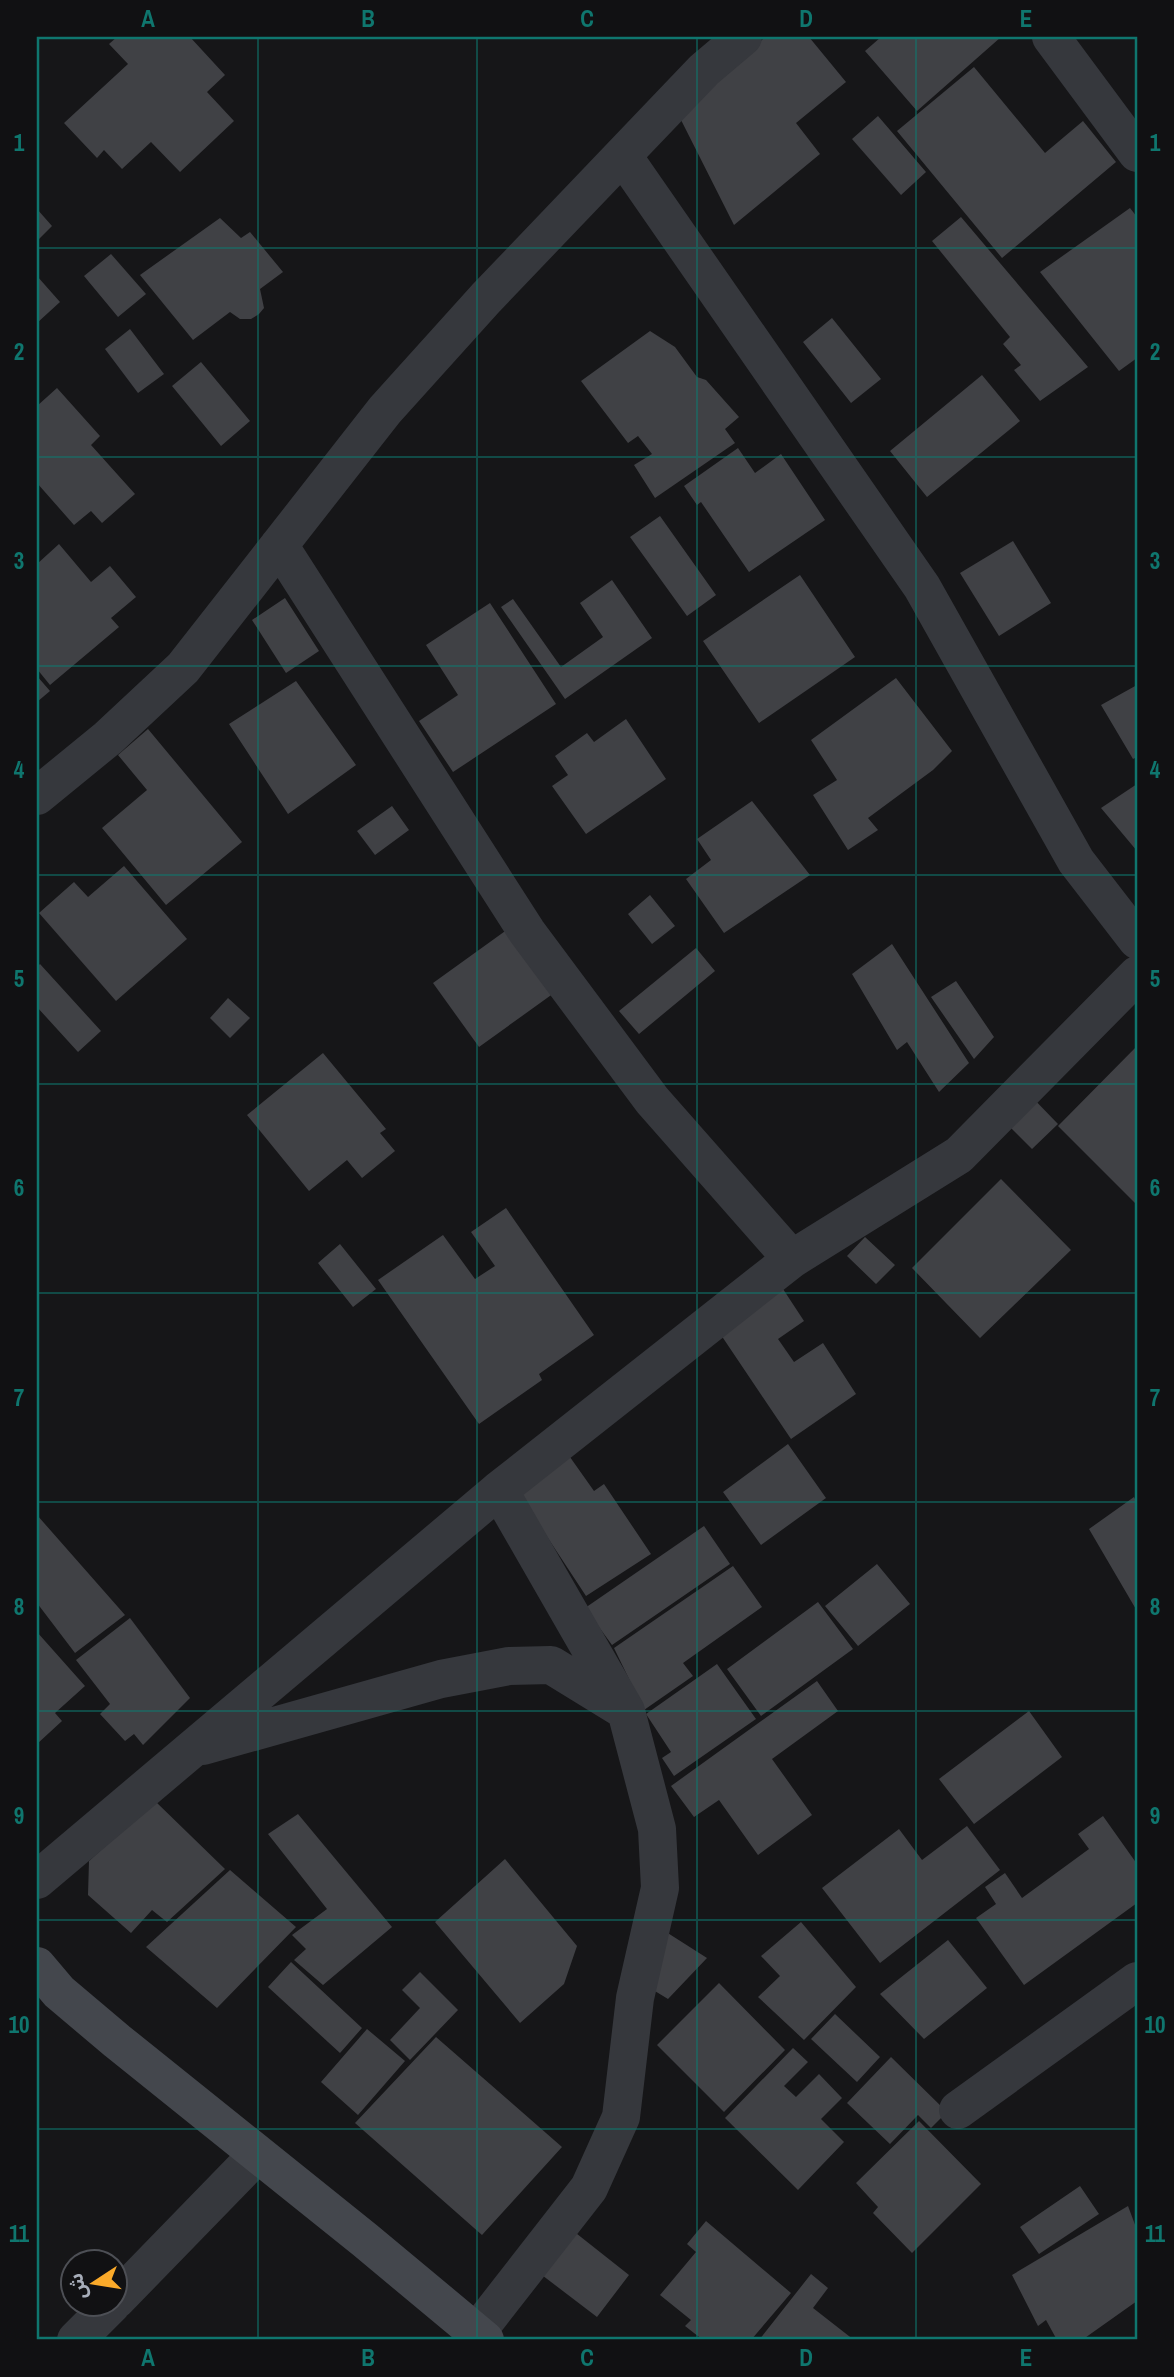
<svg xmlns="http://www.w3.org/2000/svg" width="1174" height="2377" font-family="'Archivo Narrow','Noto Sans Arabic',sans-serif">
	<style>
		.building { fill: #404145 }
		.lines { fill: none; stroke-linecap: round; stroke-linejoin: round }
		.minor { stroke: #36383d; stroke-width: 38 }
		.secondary { stroke: #44474d; stroke-width: 38 }
		.grid { fill: none; stroke: #0f766e; stroke-width: 2; stroke-opacity: 0.55 }
		.neatline { fill: none; stroke: #0f766e; stroke-width: 2.5 }
		.grid-label { font-size: 23px; text-anchor: middle; font-weight: bold; fill: #0f766e }
	</style>
	<rect width="100%" height="100%" fill="#161618"/>
	<path class="building" d="M117 37H190L225 75 207 92 234 121 180 172 151 142 122 169 104 150 97 158 64 123 128 64 109 44Z
		M765 37H809L846 82 796 123 820 154 734 225 679 116Z
		M881 37H1001L917 111 865 51Z
		M974 67 1045 153 1083 121 1116 162 1002 258 897 131Z
		M878 116 926 172 901 195 852 139Z
		M1130 208 1137 217V358L1119 371 1040 272Z
		M37 209 52 226 37 241Z
		M961 217 1088 367 1040 401 1014 370 1021 365 1003 344 1010 337 932 241Z
		M220 218 241 238 250 232 283 272 260 289 264 308 259 314 251 319H240L230 312 193 340 140 275Z
		M111 254 146 294 118 317 84 276Z
		M37 276 60 302 37 323Z
		M832 318 881 379 851 403 803 342Z
		M130 329 164 374 138 393 105 349Z
		M650 331 675 347 697 377 706 380 739 417 725 429 735 443 655 498 634 465 652 454 638 436 628 443 581 381Z
		M201 362 250 421 221 446 172 386Z
		M982 375 1020 421 927 497 890 451Z
		M57 388 100 436 91 445 135 494 102 523 91 511 74 525 37 483V406Z
		M738 448 755 473 781 454 825 520 749 572 701 502 697 505 684 486Z
		M660 516 716 595 687 616 630 537Z
		M1013 541 1051 603 999 636 960 573Z
		M59 544 91 582 110 566 136 597 111 618 119 627 50 685 37 669V564Z
		M800 575 855 657 759 723 703 641Z
		M612 580 652 638 565 699 501 607 513 599 561 667 603 637 580 603Z
		M285 598 319 651 286 673 252 620Z
		M490 603 556 704 453 772 419 721 458 695 426 645Z
		M37 676 50 691 37 702Z
		M896 678 952 751 933 770 868 818 878 830 848 850 813 795 837 780 811 740Z
		M296 681 356 765 288 814 229 724Z
		M1137 685V757L1133 759 1101 705Z
		M626 719 666 779 586 834 552 786 568 775 555 756 587 733 594 742Z
		M148 729 242 842 166 905 102 828 147 790 118 755Z
		M1137 784V851L1101 808Z
		M752 801 810 875 724 933 686 879 711 860 697 839Z
		M392 806 409 830 375 855 357 831Z
		M124 866 187 939 116 1001 39 913 74 882 88 897Z
		M650 895 675 926 652 944 628 914Z
		M508 929 554 993 479 1047 433 983Z
		M892 944 969 1063 939 1092 907 1042 897 1050 852 974Z
		M696 948 715 971 639 1034 619 1011Z
		M40 964 101 1031 78 1052 37 1007V967Z
		M956 981 994 1037 974 1059 931 997Z
		M228 998 250 1018 230 1038 210 1018Z
		M1137 1046V1201L1135 1203 1058 1126Z
		M323 1053 386 1129 380 1133 395 1151 362 1178 347 1160 309 1191 247 1115Z
		M1027 1092 1058 1124 1032 1149 1001 1118Z
		M1001 1179 1071 1250 980 1338 912 1268Z
		M506 1208 594 1335 539 1374 542 1380 479 1424 378 1280 443 1235 475 1279 495 1266 471 1232Z
		M865 1237 895 1265 876 1284 847 1256Z
		M340 1244 376 1289 353 1307 318 1263Z
		M783 1289 804 1321 778 1339 794 1362 823 1343 856 1394 791 1439 719 1332Z
		M788 1444 826 1498 761 1545 723 1492Z
		M565 1450 594 1491 604 1484 651 1554 586 1596 513 1485Z
		M1134 1497 1137 1503V1611L1089 1529Z
		M37 1515 125 1615 75 1653 37 1603Z
		M704 1526 730 1564 612 1645 585 1608Z
		M877 1564 910 1604 858 1646 825 1606Z
		M733 1566 762 1607 683 1663 693 1676 644 1710 614 1648Z
		M818 1602 853 1649 761 1716 727 1669Z
		M130 1618 190 1698 143 1745 134 1734 125 1741 100 1714 110 1704 76 1660Z
		M37 1632 85 1686 55 1713 62 1721 37 1744Z
		M717 1664 756 1719 674 1776 662 1758 671 1752 646 1714Z
		M817 1681 838 1711 772 1759 812 1815 758 1855 719 1800 694 1817 671 1786Z
		M1029 1711 1062 1757 974 1824 939 1779Z
		M155 1801 225 1869 167 1922 152 1910 131 1933 88 1895 89 1861Z
		M298 1814 392 1927 323 1985 294 1960 306 1949 292 1935 327 1909 268 1834Z
		M1103 1816 1137 1864V1903L1024 1985 976 1918 996 1904 985 1887 1005 1873 1022 1898 1089 1849 1078 1834Z
		M967 1826 1000 1870 880 1963 822 1888 899 1829 922 1860Z
		M505 1859 577 1946 564 1984 520 2023 435 1922Z
		M230 1870 296 1927 217 2008 146 1947Z
		M801 1922 856 1987 804 2040 758 1997 780 1976 761 1956Z
		M663 1930 707 1958 668 1999 645 1985Z
		M948 1940 987 1988 924 2039 880 1994Z
		M291 1962 362 2028 340 2053 268 1987Z
		M420 1972 458 2010 410 2060 390 2040 420 2008 402 1990Z
		M719 1983 785 2050 724 2112 657 2045Z
		M835 2014 880 2057 857 2082 811 2039Z
		M367 2029 405 2061 358 2115 321 2082Z
		M436 2037 562 2147 482 2235 355 2123Z
		M793 2048 808 2062 784 2086 796 2097 819 2074 842 2098 821 2119 844 2142 798 2190 725 2118Z
		M891 2057 947 2112 931 2128 918 2115 890 2144 847 2103Z
		M919 2121 981 2184 912 2253 873 2213 878 2207 856 2183Z
		M1080 2186 1099 2214 1039 2254 1020 2227Z
		M1128 2206 1137 2230V2301L1082 2340H1057L1046 2320 1038 2326 1012 2275Z
		M706 2221 791 2293 751 2340H703L685 2326 691 2320 660 2295 696 2252 687 2244Z
		M567 2226 629 2275 597 2317 534 2269Z
		M811 2274 828 2288 813 2308 854 2340H759Z"/>
	<g class="lines">
		<path class="minor" d="M1051 37 1137 153
			M623 156 922 587 1076 861 1137 940
			M279 545 527 932 652 1100 792 1259
			M37 796 108 738 183 668 385 410 486 298 704 70 743 37
			M203 1746 441 1679 509 1666 551 1665 621 1708
			M37 1880 499 1490 792 1259 959 1155 1137 975
			M958 2110 1137 1981
			M116 2300 256 2156
			M476 2333 589 2188 621 2117 635 1998 660 1888 657 1829 626 1711 499 1490
			M76 2340 112 2304"/>
		<path class="secondary" d="M37 1966 59 1992 117 2041 365 2240 485 2340"/>
	</g>
	<path class="grid" d="M258 37V2340M477 37V2340M697 37V2340M916 37V2340M37 248H1137M37 457H1137M37 666H1137M37 875H1137M37 1084H1137M37 1293H1137M37 1502H1137M37 1711H1137M37 1920H1137M37 2129H1137"/>
	<rect width="1174" height="2377" fill="none" stroke="#111113" stroke-width="77"/>
	<g transform="translate(94 2283) rotate(258)"><circle r="33" fill="#111113" stroke="#4d4f55" stroke-width="2"/>
	<path d="M0-5L12 26L0 18L-12 26Z" fill="#fbaa2a"/>
	<text y="-10" font-size="19" font-weight="bold" text-anchor="middle" fill="#a7adb9">ش</text>
	</g>
	<rect x="38" y="38" width="1098" height="2300" class="neatline"/>
	<g class="grid-label">
		<text x="148" y="27">A</text>
		<text x="368" y="27">B</text>
		<text x="587" y="27">C</text>
		<text x="806" y="27">D</text>
		<text x="1026" y="27">E</text>
		<text x="19" y="151">1</text>
		<text x="1155" y="151">1</text>
		<text x="19" y="360">2</text>
		<text x="1155" y="360">2</text>
		<text x="19" y="569">3</text>
		<text x="1155" y="569">3</text>
		<text x="19" y="778">4</text>
		<text x="1155" y="778">4</text>
		<text x="19" y="987">5</text>
		<text x="1155" y="987">5</text>
		<text x="19" y="1196">6</text>
		<text x="1155" y="1196">6</text>
		<text x="19" y="1406">7</text>
		<text x="1155" y="1406">7</text>
		<text x="19" y="1615">8</text>
		<text x="1155" y="1615">8</text>
		<text x="19" y="1824">9</text>
		<text x="1155" y="1824">9</text>
		<text x="19" y="2033">10</text>
		<text x="1155" y="2033">10</text>
		<text x="19" y="2242">11</text>
		<text x="1155" y="2242">11</text>
		<text x="148" y="2366">A</text>
		<text x="368" y="2366">B</text>
		<text x="587" y="2366">C</text>
		<text x="806" y="2366">D</text>
		<text x="1026" y="2366">E</text>
	</g>
</svg>
